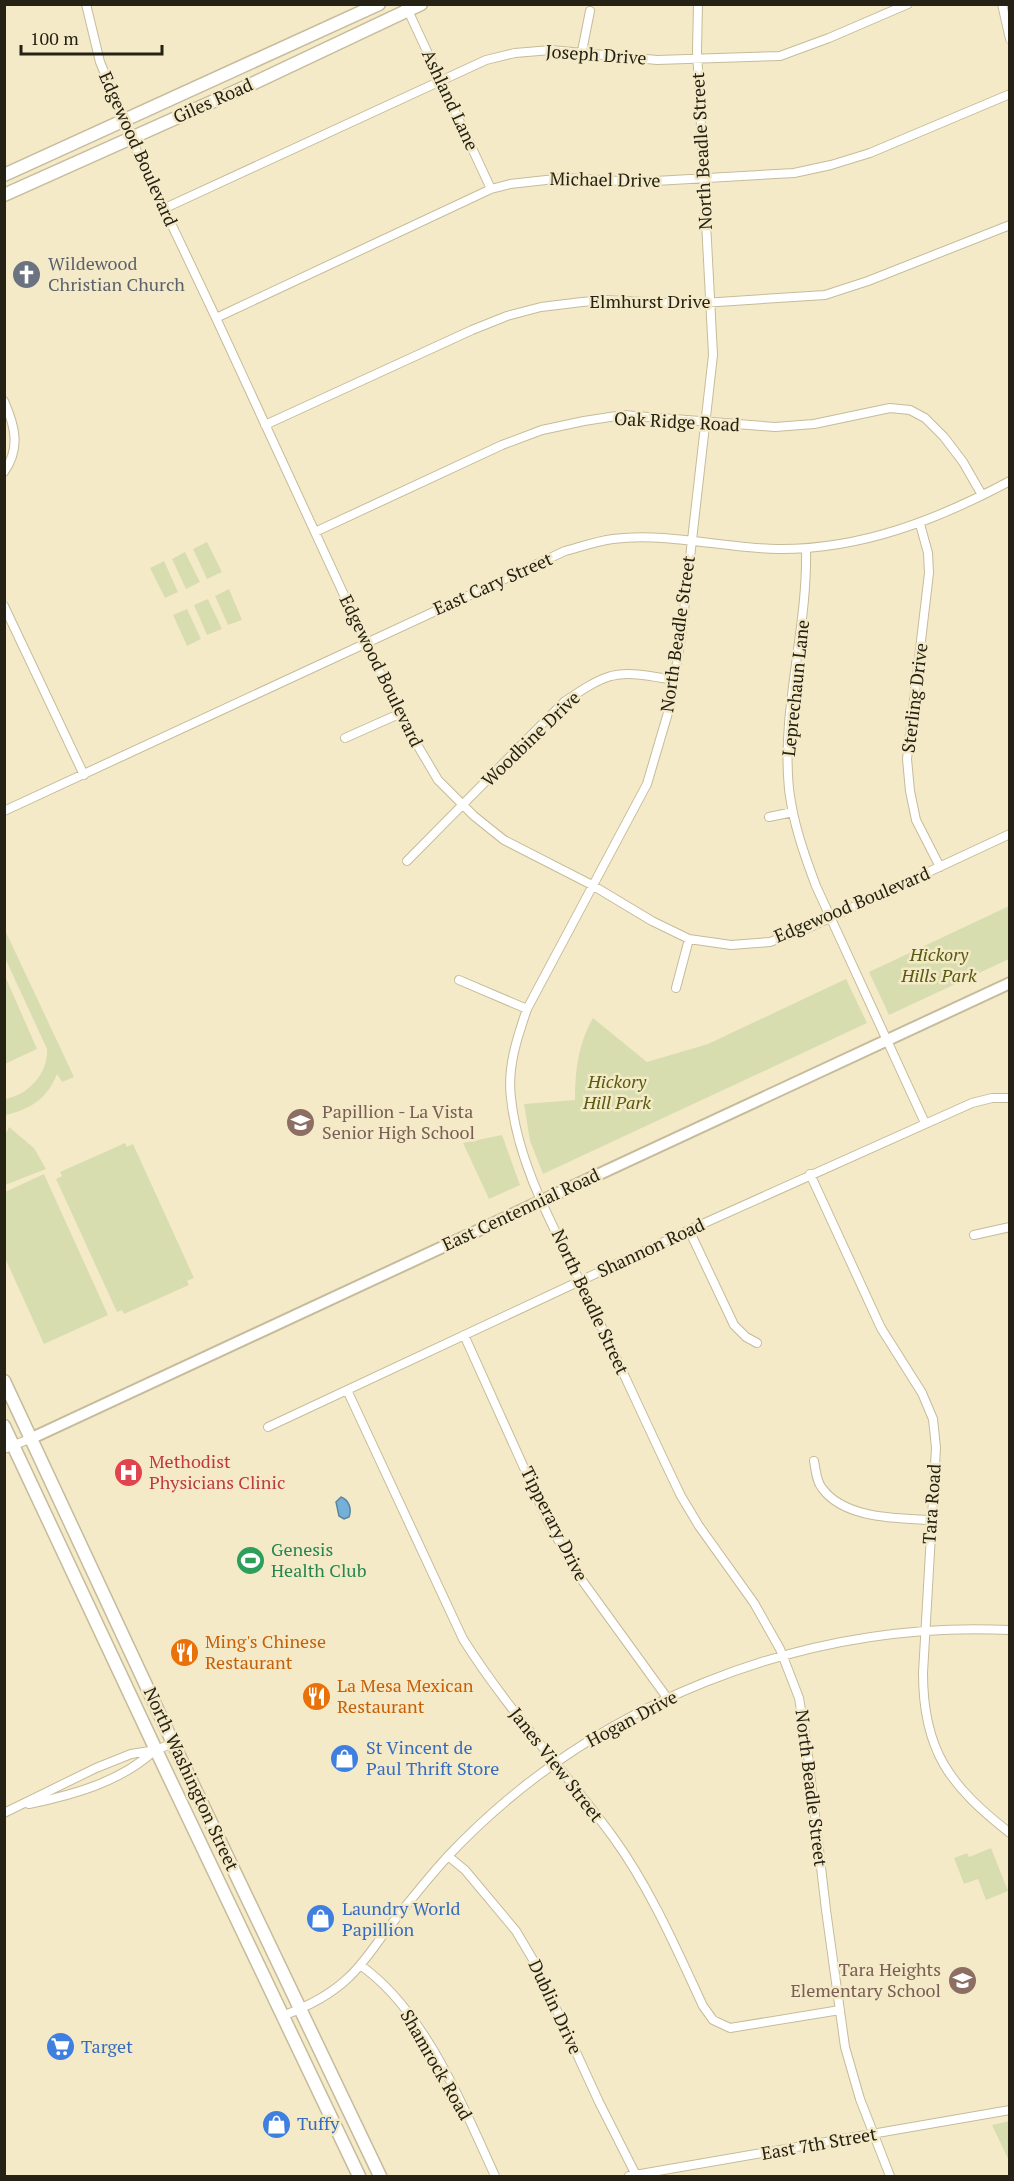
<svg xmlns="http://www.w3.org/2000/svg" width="1014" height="2181" font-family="'PT Serif',serif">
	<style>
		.green { fill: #d8ddb0 }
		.water { fill: #74b0d8; stroke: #5c859d; stroke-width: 1.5 }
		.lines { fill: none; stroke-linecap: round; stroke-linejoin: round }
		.street-casing { stroke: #c6bb9a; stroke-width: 10 }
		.secondary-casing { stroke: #c6bb9a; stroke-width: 14 }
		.primary-casing { stroke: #c6bb9a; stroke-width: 15 }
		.street { stroke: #fff; stroke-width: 8 }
		.secondary { stroke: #fff; stroke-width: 10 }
		.primary { stroke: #fff; stroke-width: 12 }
		.labels { text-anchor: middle; stroke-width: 5; stroke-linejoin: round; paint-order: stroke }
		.street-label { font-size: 18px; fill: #252114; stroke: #f5eac8 }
		.worship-label { font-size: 18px; fill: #5b616d; stroke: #f5eac8; text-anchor: start }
		.park-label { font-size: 18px; font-style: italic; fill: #575b11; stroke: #f5eac8 }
		.education-label { font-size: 18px; fill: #785e54; stroke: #f5eac8; text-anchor: start }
		.health-label { font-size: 18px; fill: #be3a42; stroke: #f5eac8; text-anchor: start }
		.leisure-label { font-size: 18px; fill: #27864d; stroke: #f5eac8; text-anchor: start }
		.food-label { font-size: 18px; fill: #c56008; stroke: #f5eac8; text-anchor: start }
		.shop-label { font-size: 18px; fill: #366cbe; stroke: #f5eac8; text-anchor: start }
	</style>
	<rect width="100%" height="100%" fill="#f5eac8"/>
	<path class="green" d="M207 542 222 572 207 579 193 549Z
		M185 552 200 582 186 589 172 559Z
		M164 561 178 592 165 598 150 568Z
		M229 589 242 620 228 625 215 596Z
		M208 599 222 629 207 635 194 605Z
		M187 609 201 639 187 646 173 615Z
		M1009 906V959L889 1015 869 972Z
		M4 928 74 1077 62 1082 57 1074C48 1098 30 1110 5 1115V1099C29 1094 48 1074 47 1049L5 958Z
		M5 976 37 1049 5 1064H4Z
		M846 979 867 1023 543 1174 530 1141 524 1104 575 1100C575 1071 578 1044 593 1018L647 1062 708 1044Z
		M9 1127 34 1148 46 1169 5 1185V1135Z
		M502 1135 520 1185 489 1199 463 1143Z
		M125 1143 127 1147 133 1144 194 1278 187 1281 189 1285 124 1314 122 1310 117 1312 56 1179 62 1176 60 1172Z
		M44 1174 108 1315 44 1344 5 1258V1192Z
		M991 1848 1008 1891 986 1900 978 1879 964 1884 954 1858 967 1853 969 1857Z
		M1009 2121 1010 2161H1009L992 2125Z"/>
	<path class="water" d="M341 1497C349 1500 352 1509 349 1517L344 1519 339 1516 336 1502Z"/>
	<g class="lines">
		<defs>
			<path id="street" d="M86 4 100 62 138 154 216 318 399 714 438 780 474 816 504 840 592 885 652 921 689 939 731 945 770 942 806 929 1010 834
				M405 4 491 189
				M698 4 697 51 713 355 681 637 670 706 647 784 527 1009C517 1038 507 1068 511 1098 518 1166 555 1229 584 1290 617 1358 648 1428 681 1496L699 1526 754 1603 780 1649 799 1698 807 1747 826 1910 845 2047 860 2099 890 2176
				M1002 4 1010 39
				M582 51 590 11
				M163 209 486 60 515 53 551 50 657 60 780 56 829 38 908 4
				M216 318 491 189 510 184 564 178 638 182 794 173 831 165 870 153 1010 94
				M4 401C15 426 21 448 4 472
				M265 425 472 330 507 316 541 307 582 302 605 300 687 304 825 295 868 281 1010 225
				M920 524 928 553 929 573 907 759 910 791 916 820 940 867
				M315 532 502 445 542 430 584 421 623 415 775 427 814 424 890 408 910 410 925 418 944 437 963 462 982 495
				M806 549C808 629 781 710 789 789 793 823 804 854 816 886L925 1123
				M4 606 84 775
				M345 738 399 714
				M4 811 565 551C580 547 597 541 613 539 667 532 722 548 777 549 860 550 937 520 1010 481
				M769 817 793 812
				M407 861 564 702C579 692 594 681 611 676 631 671 655 677 674 680
				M459 980 527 1009
				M676 988 689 939
				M810 1174 881 1328 922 1393 933 1419 936 1448 923 1673C923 1751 950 1786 1010 1833
				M689 1230 734 1325 746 1337 757 1343
				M974 1235 1010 1227
				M464 1335 548 1521 576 1572 668 1699
				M347 1390 463 1639C507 1709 564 1770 613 1837 650 1888 676 1948 703 2006L713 2020 730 2028 840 2010
				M268 1427 689 1230 972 1103 992 1098H1010
				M4 1449 32 1438
				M814 1461C816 1470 816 1481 822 1488 844 1519 897 1518 931 1520
				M29 1804C73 1795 120 1782 154 1751
				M4 1813 96 1768 131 1754 156 1750 173 1743
				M448 1856 465 1870 516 1931 535 1963 599 2102 636 2175
				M360 1965C424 2009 464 2108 495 2176
				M282 2016C307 2007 329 1996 348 1978 362 1965 372 1950 383 1935 404 1908 426 1880 449 1855 592 1704 802 1620 1010 1630
				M629 2176 1010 2110"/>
			<path id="secondary" d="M32 1438 1010 983"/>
			<path id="primary" d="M4 175 379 4
				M4 195 254 83 421 4
				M4 1381 173 1743 380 2176
				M4 1426 156 1750 359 2176"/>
		</defs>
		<use href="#street" class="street-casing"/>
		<use href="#secondary" class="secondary-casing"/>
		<use href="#primary" class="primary-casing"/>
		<use href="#street" class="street"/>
		<use href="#secondary" class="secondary"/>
		<use href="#primary" class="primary"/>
	</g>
	<defs>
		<symbol id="church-disc" viewBox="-11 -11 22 22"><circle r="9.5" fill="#6b7280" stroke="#f5eac8"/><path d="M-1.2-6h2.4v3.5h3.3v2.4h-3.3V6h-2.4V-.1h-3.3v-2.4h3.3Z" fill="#fff"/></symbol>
		<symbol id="school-disc" viewBox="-11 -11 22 22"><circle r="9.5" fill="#8d6e63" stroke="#f5eac8"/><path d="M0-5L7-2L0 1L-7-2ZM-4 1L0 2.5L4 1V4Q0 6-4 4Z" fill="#fff"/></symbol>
		<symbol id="hospital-disc" viewBox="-11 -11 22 22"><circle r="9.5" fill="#e0444e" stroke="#f5eac8"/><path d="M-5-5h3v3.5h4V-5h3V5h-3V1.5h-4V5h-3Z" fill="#fff"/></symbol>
		<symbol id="stadium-disc" viewBox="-11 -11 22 22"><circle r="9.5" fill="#2e9e5b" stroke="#f5eac8"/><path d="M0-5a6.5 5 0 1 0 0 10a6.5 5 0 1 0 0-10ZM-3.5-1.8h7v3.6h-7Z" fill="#fff"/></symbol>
		<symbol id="restaurant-disc" viewBox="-11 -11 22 22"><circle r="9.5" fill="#e8710a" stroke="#f5eac8"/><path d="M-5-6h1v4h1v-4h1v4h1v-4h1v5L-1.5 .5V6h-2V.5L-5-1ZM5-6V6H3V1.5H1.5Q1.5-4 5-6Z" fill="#fff"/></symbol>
		<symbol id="shop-disc" viewBox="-11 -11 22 22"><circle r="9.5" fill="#3f7fe0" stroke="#f5eac8"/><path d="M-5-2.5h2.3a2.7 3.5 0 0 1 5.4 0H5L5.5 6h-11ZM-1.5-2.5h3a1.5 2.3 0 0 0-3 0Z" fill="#fff"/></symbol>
		<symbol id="supermarket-disc" viewBox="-11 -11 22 22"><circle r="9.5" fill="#3f7fe0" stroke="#f5eac8"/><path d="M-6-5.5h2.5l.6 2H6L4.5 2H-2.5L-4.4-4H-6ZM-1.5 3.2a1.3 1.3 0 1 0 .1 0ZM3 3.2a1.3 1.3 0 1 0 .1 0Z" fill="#fff"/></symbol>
	</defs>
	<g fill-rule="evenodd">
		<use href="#church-disc" x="10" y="258" width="33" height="33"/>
		<use href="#school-disc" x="284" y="1106" width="33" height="33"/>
		<use href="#hospital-disc" x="112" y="1456" width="33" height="33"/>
		<use href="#stadium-disc" x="234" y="1544" width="33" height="33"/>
		<use href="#restaurant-disc" x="168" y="1636" width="33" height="33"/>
		<use href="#restaurant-disc" x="300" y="1680" width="33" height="33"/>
		<use href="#shop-disc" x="328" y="1742" width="33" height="33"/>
		<use href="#shop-disc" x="304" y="1902" width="33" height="33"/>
		<use href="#school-disc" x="946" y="1964" width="33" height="33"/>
		<use href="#supermarket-disc" x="44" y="2030" width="33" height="33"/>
		<use href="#shop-disc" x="260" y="2108" width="33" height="33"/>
	</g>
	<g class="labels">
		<g class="street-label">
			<text transform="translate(596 55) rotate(4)" y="6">Joseph Drive</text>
			<text transform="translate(450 100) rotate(65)" y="6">Ashland Lane</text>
			<text transform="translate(213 101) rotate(-24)" y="6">Giles Road</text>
			<text transform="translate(138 149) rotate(66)" y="6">Edgewood Boulevard</text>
			<text transform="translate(702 151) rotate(-93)" y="6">North Beadle Street</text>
			<text transform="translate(605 180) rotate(1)" y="6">Michael Drive</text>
			<text x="650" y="308">Elmhurst Drive</text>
			<text transform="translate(677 422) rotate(3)" y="6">Oak Ridge Road</text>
			<text transform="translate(493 584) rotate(-24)" y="6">East Cary Street</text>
			<text transform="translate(678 634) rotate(-82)" y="6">North Beadle Street</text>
			<text transform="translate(381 671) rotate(64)" y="6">Edgewood Boulevard</text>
			<text transform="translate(796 688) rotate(-84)" y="6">Leprechaun Lane</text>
			<text transform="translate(915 698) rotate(-83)" y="6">Sterling Drive</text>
			<text transform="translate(531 739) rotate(-44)" y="6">Woodbine Drive</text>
			<text transform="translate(852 905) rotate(-23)" y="6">Edgewood Boulevard</text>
			<text transform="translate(521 1210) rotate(-25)" y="6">East Centennial Road</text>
			<text transform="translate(651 1248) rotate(-25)" y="6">Shannon Road</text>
			<text transform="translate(590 1302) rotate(65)" y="6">North Beadle Street</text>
			<text transform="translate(932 1504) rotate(-86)" y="6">Tara Road</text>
			<text transform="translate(554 1524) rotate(63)" y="6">Tipperary Drive</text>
			<text transform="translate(632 1719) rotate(-28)" y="6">Hogan Drive</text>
			<text transform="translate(556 1765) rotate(52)" y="6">Janes View Street</text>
			<text transform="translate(191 1779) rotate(65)" y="6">North Washington Street</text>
			<text transform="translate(811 1788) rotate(83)" y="6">North Beadle Street</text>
			<text transform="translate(555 2007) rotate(65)" y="6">Dublin Drive</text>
			<text transform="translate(436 2065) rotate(60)" y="6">Shamrock Road</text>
			<text transform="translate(819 2144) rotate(-10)" y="6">East 7th Street</text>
		</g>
		<g class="worship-label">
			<text x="48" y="270">Wildewood<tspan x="48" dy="21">Christian Church</tspan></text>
		</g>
		<g class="park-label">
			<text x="939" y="961">Hickory<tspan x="939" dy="21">Hills Park</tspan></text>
			<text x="617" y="1088">Hickory<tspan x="617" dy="21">Hill Park</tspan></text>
		</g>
		<g class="education-label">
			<text x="322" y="1118">Papillion - La Vista<tspan x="322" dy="21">Senior High School</tspan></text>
			<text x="941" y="1976" text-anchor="end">Tara Heights<tspan x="941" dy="21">Elementary School</tspan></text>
		</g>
		<g class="health-label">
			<text x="149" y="1468">Methodist<tspan x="149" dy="21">Physicians Clinic</tspan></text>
		</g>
		<g class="leisure-label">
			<text x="271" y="1556">Genesis<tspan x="271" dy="21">Health Club</tspan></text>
		</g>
		<g class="food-label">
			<text x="205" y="1648">Ming's Chinese<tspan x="205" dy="21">Restaurant</tspan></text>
			<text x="337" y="1692">La Mesa Mexican<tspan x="337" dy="21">Restaurant</tspan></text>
		</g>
		<g class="shop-label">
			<text x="366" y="1754">St Vincent de<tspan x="366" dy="21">Paul Thrift Store</tspan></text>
			<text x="342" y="1915">Laundry World<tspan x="342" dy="21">Papillion</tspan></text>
			<text x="81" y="2053">Target</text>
			<text x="297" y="2130">Tuffy</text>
		</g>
	</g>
	<rect width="1014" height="2181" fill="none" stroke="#252114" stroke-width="12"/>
	<path d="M21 45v9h141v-9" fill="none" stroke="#252114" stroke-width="3"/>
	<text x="30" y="45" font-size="18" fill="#252114" stroke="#f5eac8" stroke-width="4.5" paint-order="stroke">100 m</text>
</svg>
